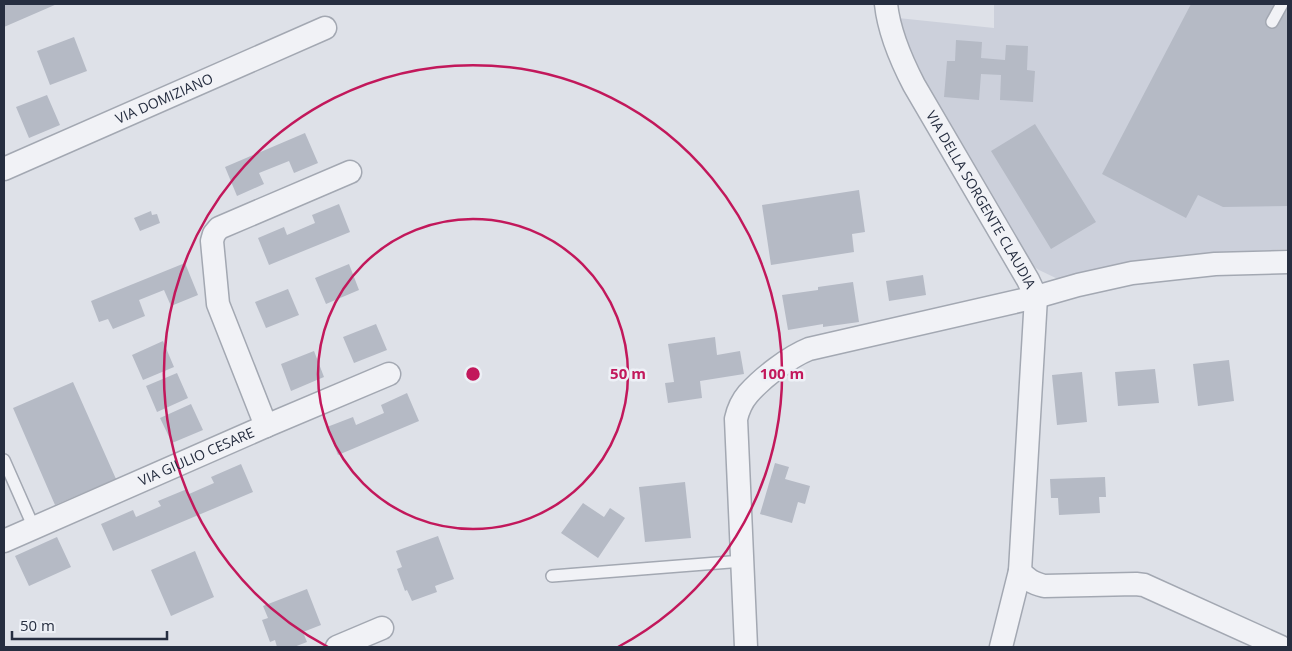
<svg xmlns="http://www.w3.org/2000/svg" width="1292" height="651" font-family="'Open Sans',sans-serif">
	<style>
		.built { fill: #ccd0db }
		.building { fill: #b5bac5 }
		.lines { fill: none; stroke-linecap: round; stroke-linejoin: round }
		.service-casing { stroke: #a3a8b2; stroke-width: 14 }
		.minor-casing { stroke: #a3a8b2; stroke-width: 25 }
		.service { stroke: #f1f2f6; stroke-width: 11 }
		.minor { stroke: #f1f2f6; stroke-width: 22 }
		.ring { fill: none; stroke: #c2185b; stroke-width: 2.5 }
		.labels { text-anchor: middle; stroke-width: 5; stroke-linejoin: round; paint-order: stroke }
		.street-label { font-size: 14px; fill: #262e40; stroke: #edf0f6 }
		.centre { fill: #c2185b; stroke: #edf0f6; stroke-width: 2.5 }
		.ring-label { font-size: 15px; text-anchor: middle; font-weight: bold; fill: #c2185b; stroke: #edf0f6; stroke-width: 5; stroke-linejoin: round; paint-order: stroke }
	</style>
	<rect width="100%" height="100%" fill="#dee1e8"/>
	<path class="built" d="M994 4H1288V249L1182 256 1060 280 1039 270 1022 259 902 48 898 18 994 28Z"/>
	<path class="building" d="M4 4H57L4 27Z
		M1191 4H1288V206L1223 207 1198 195 1186 218 1102 174Z
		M74 37 87 71 50 85 37 51Z
		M956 40 982 42 981 58 1005 60 1006 45 1028 46 1027 70 1035 71 1033 102 1000 100 1001 75 981 74 979 100 944 97 947 61H955Z
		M47 95 60 125 29 138 16 107Z
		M1035 124 1096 222 1051 249 991 151Z
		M305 133 318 163 294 173 289 161 259 173 264 184 237 196 225 167Z
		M859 190 865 232 852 234 854 252 771 265 762 205Z
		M339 204 350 232 269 265 258 238 284 227 287 235 315 223 312 215Z
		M151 211 152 215 157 214 160 223 140 231 134 218Z
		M185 263 198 295 171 306 164 290 139 300 145 316 113 329 108 319 99 322 91 301Z
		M349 264 359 290 326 304 315 278Z
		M923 275 926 295 889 301 886 281Z
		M853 282 859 322 823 327V324L788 330 782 295 818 290V287Z
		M288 289 299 315 266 328 255 302Z
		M376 324 387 350 354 363 343 337Z
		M715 337 717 355 740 351 744 374 700 381 702 398 668 403 665 383 674 382 668 344Z
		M163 341 174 367 143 380 132 355Z
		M314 351 324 377 291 391 281 364Z
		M1229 360 1234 401 1198 406 1193 364Z
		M1155 369 1159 403 1118 406 1115 372Z
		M1082 372 1087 422 1057 425 1052 375Z
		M177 373 188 398 157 412 146 386Z
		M73 382 116 479 55 505 13 408Z
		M407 393 419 421 338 455 327 427 353 417 356 425 384 413 381 405Z
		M191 404 203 430 172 443 160 418Z
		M775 463 789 467 785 479 810 486 805 504 798 502 792 523 760 514Z
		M241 464 253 492 113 551 101 524 133 510 136 517 161 506 158 501 187 489 189 494 214 483 211 477Z
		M1105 477 1106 497H1099L1100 513 1059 515 1058 498H1051L1050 479Z
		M685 482 691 538 645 542 639 487Z
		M583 503 604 517 610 508 625 518 598 558 561 533Z
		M438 536 454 579 435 586 437 592 412 601 407 590 405 591 397 569 402 567 396 551Z
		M57 537 71 567 29 586 15 556Z
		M195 551 214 597 171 616 151 570Z
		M307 589 321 625 303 632 307 642 294 647H277L275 640 270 642 262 620 268 618 263 606Z"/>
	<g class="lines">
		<defs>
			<path id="service" d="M1272 22 1282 4
				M4 460 34 528
				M552 576 743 561"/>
			<g id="minor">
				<path id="s1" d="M886 4C889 32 901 60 914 85L1028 280 1036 297 1020 571C1027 580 1033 583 1044 586L1136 584 1144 585 1281 647"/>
				<path id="s2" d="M4 169 325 28"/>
				<path d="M266 426 218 304 212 241 214 234 219 228 350 172"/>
				<path id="s3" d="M4 541 266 426 389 374"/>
				<path d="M337 647 382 628"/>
				<path d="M746 647 736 419C738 410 742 401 748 394 762 378 789 357 809 349L1036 297 1078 285 1132 273 1215 264 1288 262"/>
				<path d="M1001 647 1020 571"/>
			</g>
		</defs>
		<use href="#service" class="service-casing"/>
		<use href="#minor" class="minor-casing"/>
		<use href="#service" class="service"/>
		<use href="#minor" class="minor"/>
	</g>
	<g class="ring">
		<circle cx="473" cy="374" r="155"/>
		<path d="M328 647A309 309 0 1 1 618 647"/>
	</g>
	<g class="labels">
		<g class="street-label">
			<text dy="5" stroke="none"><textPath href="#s2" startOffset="175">VIA DOMIZIANO</textPath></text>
			<text dy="5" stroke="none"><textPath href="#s1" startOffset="219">VIA DELLA SORGENTE CLAUDIA</textPath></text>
			<text dy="5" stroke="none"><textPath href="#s3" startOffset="210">VIA GIULIO CESARE</textPath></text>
		</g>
	</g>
	<circle cx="473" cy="374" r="8" class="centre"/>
	<g class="ring-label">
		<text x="628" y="379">50 m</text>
		<text x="782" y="379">100 m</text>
	</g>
	<rect width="1292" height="651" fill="none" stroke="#262e40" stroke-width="10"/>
	<path d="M12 631v8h155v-8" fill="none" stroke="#262e40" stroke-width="2.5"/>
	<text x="20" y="631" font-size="15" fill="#262e40" stroke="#edf0f6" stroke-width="4" paint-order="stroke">50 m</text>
</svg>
